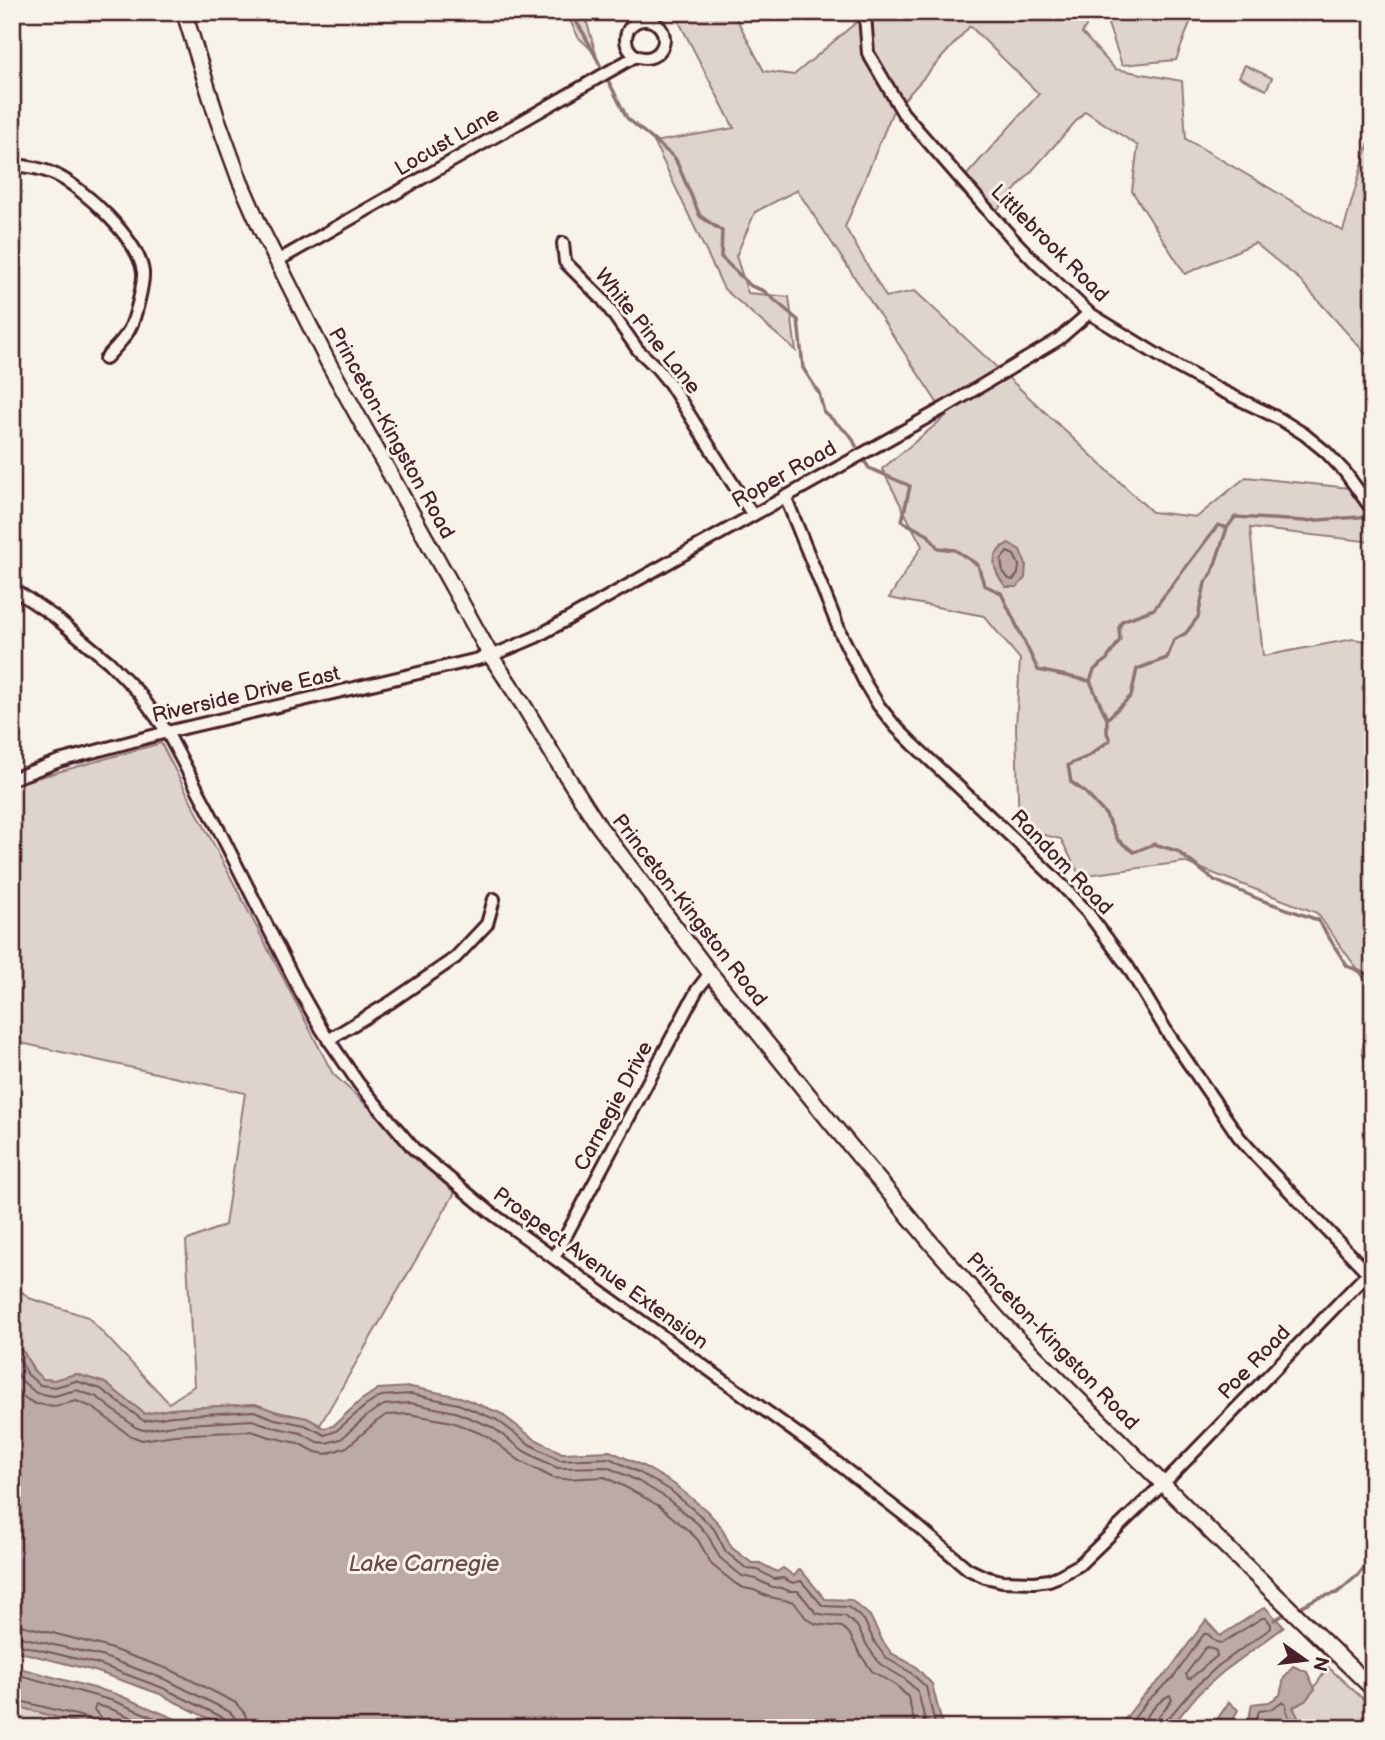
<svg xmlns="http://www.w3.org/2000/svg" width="1385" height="1740" font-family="'Balsamiq Sans',sans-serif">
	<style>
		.green { fill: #ded4cc; stroke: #947a7c; stroke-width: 2 }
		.water { fill: #bcaaa7; stroke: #8e7275; stroke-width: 2 }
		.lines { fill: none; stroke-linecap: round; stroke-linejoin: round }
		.shore { stroke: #78575d; stroke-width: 2 }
		.stream { stroke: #8e7275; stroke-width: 3.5 }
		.minor-casing { stroke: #4a1f2b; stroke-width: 16 }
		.major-casing { stroke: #4a1f2b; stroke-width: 19 }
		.minor { stroke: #f7f3e8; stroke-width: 10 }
		.major { stroke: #f7f3e8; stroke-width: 14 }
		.labels { text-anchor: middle; stroke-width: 6; stroke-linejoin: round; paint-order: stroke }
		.street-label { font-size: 21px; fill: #4a1f2b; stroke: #f7f3e8 }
		.water-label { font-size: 23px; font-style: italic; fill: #6c4950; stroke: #f7f3e8 }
	</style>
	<rect width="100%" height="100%" fill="#f7f3e8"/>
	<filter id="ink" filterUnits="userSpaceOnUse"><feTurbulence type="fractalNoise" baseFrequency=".0143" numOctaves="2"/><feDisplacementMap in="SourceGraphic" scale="14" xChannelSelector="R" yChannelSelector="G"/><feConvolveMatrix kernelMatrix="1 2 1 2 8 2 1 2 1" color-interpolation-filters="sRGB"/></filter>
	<g filter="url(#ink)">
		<path class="green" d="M566 12H584L596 54 578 37Z
			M674 12H733L764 71 794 75 859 20 866 12H1094L1082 33 1115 69 1182 81 1186 139 1343 231 1373 128V362L1299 279 1255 243 1185 274 1132 191 1138 146 1085 111 990 218 956 187 1039 94 970 26 892 113 845 227 886 297 915 291 1152 512 1197 517 1246 477 1350 488H1373V542L1250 528 1263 656 1353 639 1373 642V663L1362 689 1373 707V991L1317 913 1184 862 1080 876 1061 839 1019 829 1016 727 1020 659 984 616 889 598 922 546 882 469 946 416 797 190 755 212 736 256 748 293 789 297 796 351 724 289 654 142 734 128Z
			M1112 12H1194L1176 60 1122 65 1107 21Z
			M1245 65 1272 78 1266 90 1239 77Z
			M161 743 333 1074 457 1189 320 1425 307 1418 277 1412 255 1404 171 1409 145 1414 105 1383 76 1374 54 1380 43 1379 34 1371 24 1353 12 1343V1283L29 1298 88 1317 169 1403 194 1386 186 1241 225 1225 245 1093 12 1041V785Z
			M1373 1000V1084L1362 1051Z
			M1328 1667 1373 1708V1728H1293L1298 1717 1292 1708 1305 1701Z
			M12 1705 89 1725 95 1728H12Z"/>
		<path class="water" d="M1009 543 1020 550 1026 564 1025 578 1017 587H1006C993 571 987 554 1009 543Z
			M12 1343 24 1353 34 1371 43 1379 54 1380 76 1374 105 1383 145 1414 171 1409 255 1404 277 1412 307 1418 324 1428 333 1426 360 1401 378 1389 411 1387 460 1397 500 1413 533 1438 562 1453 610 1451 643 1466 674 1484 707 1511 720 1525 732 1548 752 1563H760L777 1572 783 1568 794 1576 800 1569 825 1599 851 1600 870 1616 882 1640 891 1653 915 1666 932 1684 943 1728H227L160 1694 95 1671 12 1650Z
			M1265 1607 1284 1627 1223 1672 1198 1694 1170 1728H1118L1142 1697 1167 1673 1206 1620 1220 1636Z
			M12 1666 116 1694 197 1728H95L12 1705Z
			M1293 1666 1307 1672 1315 1689 1305 1701 1293 1707 1298 1717 1293 1728H1247L1252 1704 1269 1702 1280 1695 1284 1678Z
			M1229 1702 1238 1710 1232 1721 1233 1728H1209L1216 1721Z"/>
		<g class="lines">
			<path class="shore" d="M1007 552 1014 555 1019 565 1018 574 1013 580 1009 579 1003 572 1001 560Z
				M12 1352 18 1357 28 1375 40 1385 55 1387 76 1381 101 1389 144 1421 172 1416 254 1411 275 1419 305 1425 325 1435 336 1431 364 1407 381 1396 411 1394 458 1404 497 1420 529 1444 560 1460 609 1458 640 1473 670 1490 702 1517 714 1529 726 1552 747 1569 758 1570 774 1579 783 1578 793 1583 801 1581 823 1606 848 1607 864 1620 875 1643 886 1658 910 1672 926 1687 936 1728
				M12 1365 22 1381 36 1393 54 1396 76 1390 97 1397 135 1427 143 1430 173 1425 252 1420 273 1427 301 1433 317 1442 326 1443 341 1439 369 1414 384 1405 410 1403 455 1412 492 1427 524 1451 557 1468 607 1467 636 1480 665 1497 697 1523 707 1534 720 1558 742 1576 756 1579 772 1587 782 1588 789 1591H798L816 1613 825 1615 845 1616 857 1626 868 1647 880 1664 905 1679 918 1692 927 1728
				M12 1386 26 1399 36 1404 55 1406 76 1401 92 1407 129 1435 142 1440 174 1435 251 1431 270 1437 298 1443 316 1452 326 1454 347 1447 376 1422 386 1415 409 1414 452 1422 487 1436 520 1461 553 1478 564 1479 605 1477 631 1490 659 1506 690 1532 698 1540 712 1565 736 1584 744 1588 754 1590 769 1597 794 1602 806 1618 816 1624 842 1627 849 1633 860 1654 872 1671 898 1687 908 1697 916 1728
				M12 1624 21 1625 103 1646 171 1670 236 1703 245 1714 248 1728
				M12 1635 101 1656 167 1680 230 1712 235 1718 237 1728
				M12 1643 98 1664 163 1688 224 1718 228 1722V1728
				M1205 1648 1208 1647 1216 1651 1217 1656 1191 1678 1188 1679 1186 1674Z
				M12 1673 114 1701 179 1728
				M12 1699 88 1718 93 1721 94 1728
				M103 1728 101 1718 94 1710 96 1705 111 1709 156 1728
				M1127 1728 1147 1701 1173 1678 1204 1634H1208L1216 1642 1222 1643 1262 1618H1266L1271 1624V1628L1218 1666 1193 1689 1166 1721 1165 1728
				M1138 1728C1147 1716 1157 1701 1170 1695L1172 1700 1158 1717 1156 1728
				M1253 1728 1259 1711 1271 1709 1283 1701 1286 1704V1710L1289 1717 1287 1728"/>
			<path class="stream" d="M570 12 584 34 600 65
				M609 82 627 118 675 158 700 216 722 231 721 257 751 286 764 291 798 320 803 368 819 393 824 412 851 436 856 446
				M865 462 869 468 910 486 902 521 928 535 938 548 955 550 978 565 984 585 1001 593 1038 670 1090 681 1107 719V733L1110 740 1089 756 1068 765 1071 782 1085 792 1106 815 1118 840 1134 852 1154 844 1177 851 1214 880 1261 900 1318 920 1347 966 1371 976 1373 984
				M1090 681 1094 670 1107 659 1120 640 1119 628 1122 621 1154 609 1218 525 1227 528 1235 517 1305 521 1373 516
				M1107 719 1131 696 1137 669 1167 658 1174 640 1186 633 1198 617 1205 583 1212 573 1227 528
				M1373 1037 1369 1052 1373 1063
				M1296 1609 1317 1598 1337 1593 1359 1574 1373 1556
				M1274 1620 1289 1612"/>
			<defs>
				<path id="minor" d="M865 16 868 53 903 113 1012 238 1036 263 1089 313 1174 365 1216 388 1280 419 1304 434 1326 452 1345 472 1373 511
					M626 39a19 19 0 1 1 38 0a19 19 0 1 1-38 0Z
					M12 165C27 166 41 168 54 174 83 187 139 240 143 272 144 283 135 320 129 330 124 340 113 350 105 359
					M563 243 565 262 603 300 638 350 656 367 670 384 752 514
					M277 261 636 56
					M785 496 841 634 866 685 879 706 895 726 913 744 1037 861 1063 886 1088 913 1128 967 1167 1032 1239 1137 1256 1156 1368 1273
					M12 588 56 618 109 662 139 693 167 732 219 830 301 993 322 1030 359 1084 414 1149 490 1212 827 1455 908 1518 968 1569 985 1577 1002 1581 1035 1582 1049 1580 1059 1576 1079 1565 1164 1483 1373 1268
					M12 779 59 761 167 732 491 656 536 637 944 408 1059 339 1089 313
					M328 1040 391 1002 455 958 487 924 494 899
					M554 1258 697 990 710 973"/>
				<path id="major" d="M184 12 217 118 240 181 261 229 329 364 491 656 524 706 555 758 598 825 710 973 832 1124 932 1244 1001 1322 1214 1535 1373 1689"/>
			</defs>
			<use href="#minor" class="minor-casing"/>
			<use href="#major" class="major-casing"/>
			<use href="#minor" class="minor"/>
			<use href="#major" class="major"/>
		</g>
	</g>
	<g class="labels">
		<g class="street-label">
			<text transform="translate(447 141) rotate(-30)" y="7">Locust Lane</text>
			<text transform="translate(1050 243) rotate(45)" y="7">Littlebrook Road</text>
			<text transform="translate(648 331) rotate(51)" y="7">White Pine Lane</text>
			<text transform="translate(392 433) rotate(61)" y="7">Princeton-Kingston Road</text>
			<text transform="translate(784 474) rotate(-29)" y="7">Roper Road</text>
			<text transform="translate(246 694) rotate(-13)" y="7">Riverside Drive East</text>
			<text transform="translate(1062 862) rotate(46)" y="7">Random Road</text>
			<text transform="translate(690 910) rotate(52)" y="7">Princeton-Kingston Road</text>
			<text transform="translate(613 1106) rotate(-62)" y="7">Carnegie Drive</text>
			<text transform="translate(601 1268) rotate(36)" y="7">Prospect Avenue Extension</text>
			<text transform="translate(1053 1341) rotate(46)" y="7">Princeton-Kingston Road</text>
			<text transform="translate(1254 1362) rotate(-46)" y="7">Poe Road</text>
		</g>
		<g class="water-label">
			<text x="424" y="1571">Lake Carnegie</text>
		</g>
	</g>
	<rect width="1385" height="1740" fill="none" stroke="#f7f3e8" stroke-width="42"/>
	<rect x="21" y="21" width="1343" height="1698" fill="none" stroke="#4a1f2b" stroke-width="2.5" filter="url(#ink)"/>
	<g transform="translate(1305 1660) rotate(104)" stroke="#f7f3e8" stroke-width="5" paint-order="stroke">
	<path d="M0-5L12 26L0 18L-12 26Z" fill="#4a1f2b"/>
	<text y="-10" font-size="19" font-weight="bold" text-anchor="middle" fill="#4a1f2b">N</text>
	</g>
</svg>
